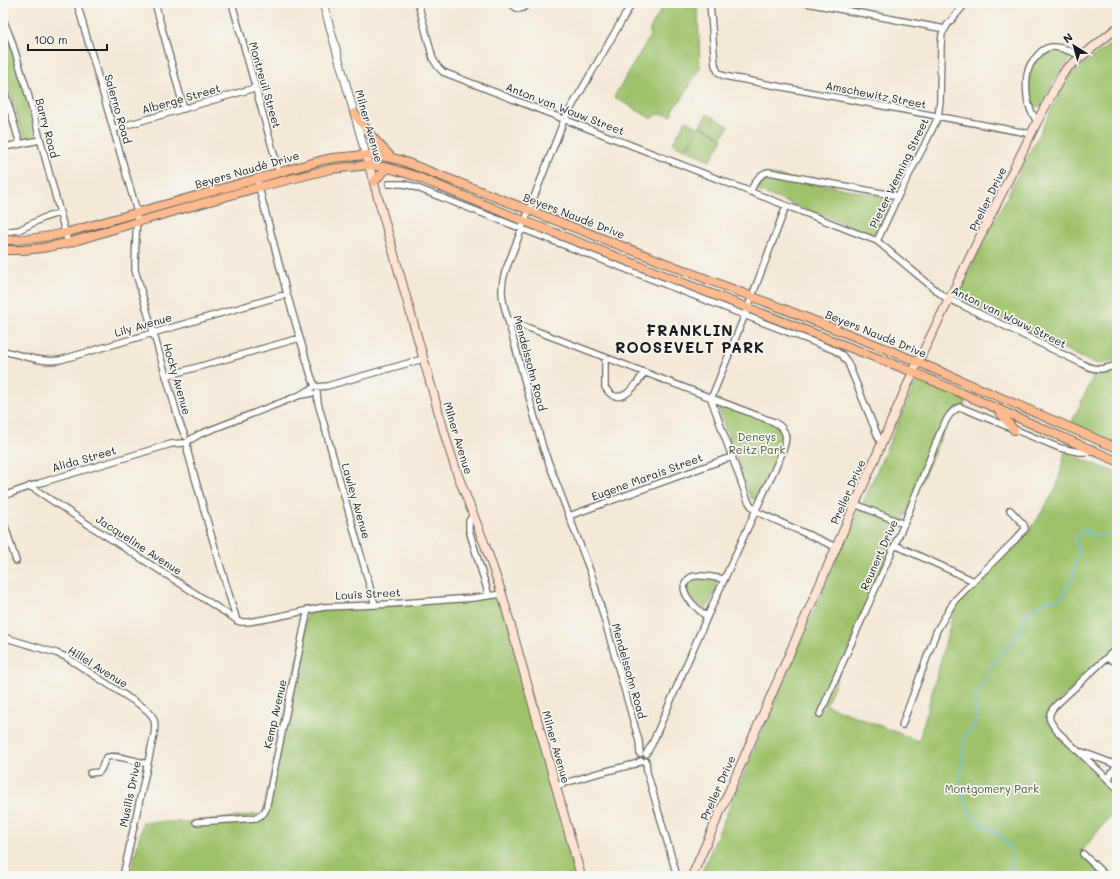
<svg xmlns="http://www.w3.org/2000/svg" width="1120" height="879" font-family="Mali,sans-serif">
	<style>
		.green { fill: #9ec26b; stroke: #5d6f44 }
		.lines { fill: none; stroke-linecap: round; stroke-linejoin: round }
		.stream { stroke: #74bfed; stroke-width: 1.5 }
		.minor-casing { stroke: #68645d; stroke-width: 8 }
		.tertiary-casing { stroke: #68645d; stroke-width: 9 }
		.secondary-casing { stroke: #68645d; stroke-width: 10 }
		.primary-casing { stroke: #68645d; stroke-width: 10 }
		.minor { stroke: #fff; stroke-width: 5.5 }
		.tertiary { stroke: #fff; stroke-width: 7 }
		.secondary { stroke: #fee3d2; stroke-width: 8 }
		.primary { stroke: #fcba8e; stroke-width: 8 }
		.labels { text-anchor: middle; stroke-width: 3.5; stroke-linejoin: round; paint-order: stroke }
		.street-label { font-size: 11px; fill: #1c1c1c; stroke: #f6f6f2 }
		.park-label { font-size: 11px; fill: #4a5638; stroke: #f6f6f2 }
		.district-label { font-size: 15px; font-weight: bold; letter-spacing: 1px; fill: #1c1c1c; stroke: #f6f6f2 }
	</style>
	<rect width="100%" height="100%" fill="#f6f6f2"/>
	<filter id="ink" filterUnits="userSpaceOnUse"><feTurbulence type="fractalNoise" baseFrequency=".025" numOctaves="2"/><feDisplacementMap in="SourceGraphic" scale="8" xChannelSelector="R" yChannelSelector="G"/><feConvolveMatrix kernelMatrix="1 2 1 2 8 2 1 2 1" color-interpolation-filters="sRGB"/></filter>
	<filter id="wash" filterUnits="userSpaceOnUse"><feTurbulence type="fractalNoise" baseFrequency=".012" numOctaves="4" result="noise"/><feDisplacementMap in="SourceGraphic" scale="16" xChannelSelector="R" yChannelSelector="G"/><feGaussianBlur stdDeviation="0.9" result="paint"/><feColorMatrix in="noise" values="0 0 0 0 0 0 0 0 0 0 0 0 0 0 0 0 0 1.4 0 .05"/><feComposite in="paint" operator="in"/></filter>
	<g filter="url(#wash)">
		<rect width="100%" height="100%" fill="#f4e9d7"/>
		<path class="green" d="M665 3H677L680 5 696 7 698 12 700 67 682 99 673 108 672 111 674 113 671 116C664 113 657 113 652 119L614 97 650 36V29Z
			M3 15 13 37 40 137 25 141 3 70Z
			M1117 39V360C1107 363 1101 365 1091 362L959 298 957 294 1068 78 1075 71Z
			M1056 48 1067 51 1071 55C1070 62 1062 68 1058 74 1052 84 1047 95 1041 106L1037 107 1033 106C1025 83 1027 52 1056 48Z
			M707 114 729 126 722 137 700 125Z
			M686 120 699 128 700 126 723 139 710 161 687 149 695 133 685 150 673 143Z
			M767 174 887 197 891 200V203L876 231 874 234H870L758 191 755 187 760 178Z
			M1117 369V444L1071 424 1094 375 1104 373Z
			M919 375 966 400 964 407 949 420 902 523 826 705 919 741 955 607 1035 523 1057 487 1065 452 1117 473V650L1053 706 1051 724 1072 748 1117 792V808L1081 852 1105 876H700L842 546 862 505Z
			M720 405 774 422 780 425 786 441 758 499 751 498 749 495 718 408Z
			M698 578 714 579C721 587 711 599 708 606L705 608C698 605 685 595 687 586 687 586 690 581 690 580Z
			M502 594 581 876H130L143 822H196L263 814 308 609Z"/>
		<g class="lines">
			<path class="stream" d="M1030 876 1012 870 1010 865 1012 854 1010 847 1000 835 982 825 968 810 960 784 965 736 971 730 976 721 975 701 977 692 996 657 1012 644 1023 624 1026 614 1048 600 1058 599 1064 594 1073 577 1075 565 1079 555 1075 538 1085 529 1091 535C1101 536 1110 537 1117 529"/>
		</g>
	</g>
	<g filter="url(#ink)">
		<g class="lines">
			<defs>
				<path id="minor" d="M77 3 137 212 135 262V270L180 424 185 436
					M155 3 184 109
					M232 3 279 172
					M418 3 433 59 438 67 443 72 877 241 943 296 1089 367C1099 371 1107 368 1117 365
					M510 3 518 9 523 8 530 3
					M632 3 564 120 505 272C499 290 503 303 508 320L543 448 592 576 639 741 640 754
					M710 3 715 65 718 72 724 76 1032 134
					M807 3 945 29
					M3 19 11 39 27 90 68 243
					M3 86 20 144
					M1037 122C1035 117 1031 113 1030 108 1026 99 1025 77 1029 68 1030 63 1035 59 1038 55 1041 51 1045 48 1051 47 1061 46 1072 52 1081 56
					M113 129 255 88
					M3 146H10L40 140
					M258 184 287 294 311 376 315 386
					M389 184H404L412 186 834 350 842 355 848 363 881 444
					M750 191C755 183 759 173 769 172L898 196
					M786 206 748 307 711 399 748 501 755 511 836 547
					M3 232 19 230 43 218 59 213
					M877 241 898 196 924 146 938 117 940 101 941 45 942 34 948 24 966 3
					M508 320 774 422C789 430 787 440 782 453L707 617 652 744 646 754
					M3 351C21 355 41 363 60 360L287 294
					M605 358V387C607 391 610 394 614 396 627 400 638 382 644 373
					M166 376 300 338
					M317 387 327 386 423 359
					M317 393 318 403 375 605
					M302 395 312 393
					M188 441 200 434 298 396 311 389
					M187 442 188 453 210 531 237 621
					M30 486 89 525 240 622H248L266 619 324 607 375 605 473 598 502 594
					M3 496 40 483 171 444 183 443
					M855 504 904 524
					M473 515 469 521V530L489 596
					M569 516 731 457
					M3 520 16 561
					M895 545 974 581 1015 540 1025 529 1024 525 1010 510
					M707 617C699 610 678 594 686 582 688 579 692 576 696 576 705 575 715 578 724 579
					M3 637 56 653 66 657 143 707C155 716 156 721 154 735L123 876
					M1117 648 1055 706C1045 717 1050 722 1058 732L1117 788
					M1107 658 1117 662
					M820 714 904 524 941 430C947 419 949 412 960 407L1060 448 1079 452H1094
					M902 725 937 630 955 600 974 581
					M1082 752 1117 765
					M646 761 647 772 677 876
					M90 773 99 772C103 768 103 762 106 758 111 753 140 762 147 764
					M1108 779 1117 765
					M556 786 591 775 635 764 641 761
					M196 822 256 818 263 814 266 809 308 609
					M1083 854 1106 876"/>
				<path id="tertiary" d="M323 3 366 155"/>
				<path id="secondary" d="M366 155 447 442 457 473 485 545 502 594 581 876
					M692 876 913 372 1037 122 1061 77 1066 69 1117 28"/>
				<path id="primary" d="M354 113 374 139 391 157
					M374 182 382 173 389 168
					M3 240C24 240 44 238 65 233L323 160 333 158 366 155H378L400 160 874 344 918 362 1117 448
					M3 250H23L42 248 68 243 137 222 259 187 331 169 369 165 389 168 415 176 524 221 913 372 1117 461
					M998 410 1014 430"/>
			</defs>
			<use href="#minor" class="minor-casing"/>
			<use href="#tertiary" class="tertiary-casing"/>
			<use href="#secondary" class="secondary-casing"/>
			<use href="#primary" class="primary-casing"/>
			<use href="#minor" class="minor"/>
			<use href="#tertiary" class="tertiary"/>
			<use href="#secondary" class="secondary"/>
			<use href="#primary" class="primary"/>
		</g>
	</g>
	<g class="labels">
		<g class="street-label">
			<text transform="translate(265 85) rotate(74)" y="4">Montreuil Street</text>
			<text transform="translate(876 95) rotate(11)" y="4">Amschewitz Street</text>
			<text transform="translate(181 99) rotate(-16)" y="4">Alberge Street</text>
			<text transform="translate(118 109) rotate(74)" y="4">Salerno Road</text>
			<text transform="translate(565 109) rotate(21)" y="4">Anton van Wouw Street</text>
			<text transform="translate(369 126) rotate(74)" y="4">Milner Avenue</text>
			<text transform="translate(47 128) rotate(75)" y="4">Barry Road</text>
			<text transform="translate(247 170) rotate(-16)" y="4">Beyers Naudé Drive</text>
			<text transform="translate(899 173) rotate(-64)" y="4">Pieter Wenning Street</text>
			<text transform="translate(988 199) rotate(-64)" y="4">Preller Drive</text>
			<text transform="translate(574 216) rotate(21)" y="4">Beyers Naudé Drive</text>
			<text transform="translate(1009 317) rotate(26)" y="4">Anton van Wouw Street</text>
			<text transform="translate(143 325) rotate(-16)" y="4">Lily Avenue</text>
			<text transform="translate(876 334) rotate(22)" y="4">Beyers Naudé Drive</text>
			<text transform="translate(530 363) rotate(75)" y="4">Mendelssohn Road</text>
			<text transform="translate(177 379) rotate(74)" y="4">Hocky Avenue</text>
			<text transform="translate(458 438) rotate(73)" y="4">Milner Avenue</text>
			<text transform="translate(84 459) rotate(-16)" y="4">Alida Street</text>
			<text transform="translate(647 477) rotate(-20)" y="4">Eugene Marais Street</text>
			<text transform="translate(848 492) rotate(-66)" y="4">Preller Drive</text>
			<text transform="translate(356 501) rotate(74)" y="4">Lawley Avenue</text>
			<text transform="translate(139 545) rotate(33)" y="4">Jacqueline Avenue</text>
			<text transform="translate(879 555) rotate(-66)" y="4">Reunert Drive</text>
			<text transform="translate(368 594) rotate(-3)" y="4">Louis Street</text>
			<text transform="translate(98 667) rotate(32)" y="4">Hillel Avenue</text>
			<text transform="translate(629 671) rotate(74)" y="4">Mendelssohn Road</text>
			<text transform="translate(275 714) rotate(-77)" y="4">Kemp Avenue</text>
			<text transform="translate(556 747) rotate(74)" y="4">Milner Avenue</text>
			<text transform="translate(718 788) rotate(-66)" y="4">Preller Drive</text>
			<text transform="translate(130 794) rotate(-78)" y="4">Musilis Drive</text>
		</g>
		<g class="park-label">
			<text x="757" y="441">Deneys<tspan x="757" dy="13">Reitz Park</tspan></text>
			<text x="992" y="793">Montgomery Park</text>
		</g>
		<g class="district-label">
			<text x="690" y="336">FRANKLIN<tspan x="690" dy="17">ROOSEVELT PARK</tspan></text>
		</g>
	</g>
	<rect width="1120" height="879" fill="none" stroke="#f6f6f2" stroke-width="16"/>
	<g transform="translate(1074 46) rotate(323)" stroke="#f6f6f2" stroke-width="3" paint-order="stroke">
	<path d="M0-3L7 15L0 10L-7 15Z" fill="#1c1c1c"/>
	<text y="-6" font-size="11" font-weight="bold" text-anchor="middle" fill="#1c1c1c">N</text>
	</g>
	<path d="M28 44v6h79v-6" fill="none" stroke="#1c1c1c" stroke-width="2"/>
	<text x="34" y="44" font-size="12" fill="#1c1c1c" stroke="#f6f6f2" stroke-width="3" paint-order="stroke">100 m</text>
</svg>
